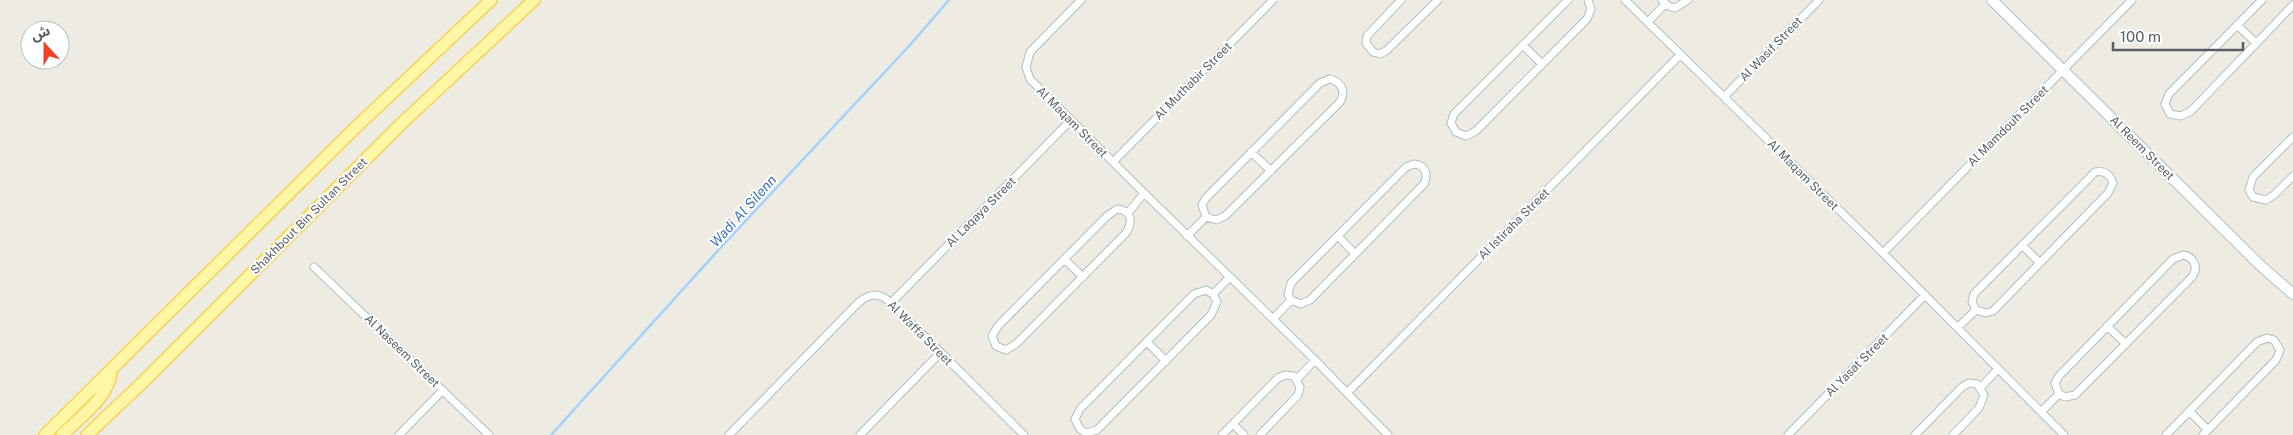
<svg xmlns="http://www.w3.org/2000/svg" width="2293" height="435" font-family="'Public Sans','Noto Sans Arabic',sans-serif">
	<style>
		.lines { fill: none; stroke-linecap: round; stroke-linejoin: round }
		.stream { stroke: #a1d1ff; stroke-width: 2.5 }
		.street-casing { stroke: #b7babf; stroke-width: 9 }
		.secondary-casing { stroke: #b8bbc1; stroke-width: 12 }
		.primary-casing { stroke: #f6d253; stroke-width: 14 }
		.street { stroke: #fff; stroke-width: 7 }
		.secondary { stroke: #fff; stroke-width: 10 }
		.primary { stroke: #fff6a6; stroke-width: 11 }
		.labels { text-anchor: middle; stroke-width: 4; stroke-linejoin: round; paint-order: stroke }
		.street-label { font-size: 12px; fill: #5a5e64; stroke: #fff }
		.water-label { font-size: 14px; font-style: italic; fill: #3e74bd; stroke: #fff }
	</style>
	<rect width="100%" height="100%" fill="#eeece2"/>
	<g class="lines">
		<path class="stream" d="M551 435 723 245 910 45 949 0"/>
		<defs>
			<path id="street" d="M1081 0 1030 52 1026 67 1030 79 1144 193 1315 360 1388 435
				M1401 0 1367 36 1366 43 1373 52 1380 54 1386 51 1438 0
				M1568 0 1454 114 1451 123 1456 132 1466 136 1476 131 1587 19 1591 9 1588 0
				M1625 0 1883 253 2064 435
				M1662 0 1668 6 1675 8 1688 0
				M2262 0 2169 94 2165 104 2170 114 2181 116 2191 111 2293 5
				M1648 22 1665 4
				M2237 25 2256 43
				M1523 45 1542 64
				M1330 79C1342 82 1346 92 1340 102L1225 216 1216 220 1206 217 1202 205 1206 198 1320 83Z
				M1724 97 1819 0
				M2293 137 2253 177 2249 190 2253 197 2266 200 2274 195 2293 176
				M1251 152 1271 171
				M1113 162 1273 0
				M1414 164C1425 165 1429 174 1424 184L1310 300 1301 304 1291 300 1288 294 1291 283 1406 167Z
				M2095 172C2104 170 2110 174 2113 183L2108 193 1993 311 1986 313 1976 310 1972 302 1974 294Z
				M1117 209C1132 210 1133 222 1126 233L1016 344 1006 350 996 346 992 336 998 326 1107 216Z
				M1128 213 1144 193
				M1187 236 1206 217
				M1338 236 1355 254
				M2022 245 2040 263
				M1883 253 2132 0
				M2183 255C2194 257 2199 267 2192 277L2075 395 2065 397 2059 394 2055 383 2059 376 2173 259Z
				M1064 259 1083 277
				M314 267 489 435
				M1206 290 1213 294 1217 302 1211 315 1097 430 1086 433 1080 429 1075 419 1080 409 1194 294Z
				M1213 294 1230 277
				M891 303 1071 120
				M1273 319 1291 300
				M2107 326 2126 344
				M1958 327 1976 310
				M1147 342 1166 361
				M1297 379 1315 360
				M1981 387 1998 369
				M1347 393 1680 55
				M2189 411 2208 430
				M2041 412 2059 394
				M1233 424 1244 435
				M399 435 443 390
				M729 435 858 303C870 293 879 292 891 303L1024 435
				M860 435 940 353
				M1222 435 1278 378 1285 375 1294 376 1300 387 1298 395 1260 435
				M1788 435 1925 295
				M1915 435 1962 387 1969 383 1977 384 1984 395 1979 408 1953 435
				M2166 435 2257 342 2267 338 2274 340 2280 350 2276 360 2203 435"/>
			<path id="secondary" d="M1992 0 2261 266 2293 294"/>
			<path id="primary" d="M45 435 353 130 491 0
				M62 435C79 418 111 396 111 370
				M87 435 144 381 402 123 534 0"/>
		</defs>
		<use href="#street" class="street-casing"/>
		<use href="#secondary" class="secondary-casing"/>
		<use href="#primary" class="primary-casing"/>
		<use href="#street" class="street"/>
		<use href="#secondary" class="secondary"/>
		<use href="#primary" class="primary"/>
	</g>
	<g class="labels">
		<g class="street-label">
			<text transform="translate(1771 49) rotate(-46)" y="4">Al Wasif Street</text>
			<text transform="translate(1193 81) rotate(-45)" y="4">Al Muthabir Street</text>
			<text transform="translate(1072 122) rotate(45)" y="4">Al Maqam Street</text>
			<text transform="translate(2008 126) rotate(-45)" y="4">Al Mamdouh Street</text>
			<text transform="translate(2142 148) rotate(45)" y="4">Al Reem Street</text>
			<text transform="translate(1803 175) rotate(45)" y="4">Al Maqam Street</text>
			<text transform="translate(981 212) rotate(-45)" y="4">Al Laqaya Street</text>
			<text transform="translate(309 216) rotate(-45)" y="4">Shakhbout Bin Sultan Street</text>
			<text transform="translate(1514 224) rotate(-45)" y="4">Al Istiraha Street</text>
			<text transform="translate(920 333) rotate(45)" y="4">Al Waffa Street</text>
			<text transform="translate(402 351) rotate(44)" y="4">Al Naseem Street</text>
			<text transform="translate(1857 365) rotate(-45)" y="4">Al Yasat Street</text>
		</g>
		<g class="water-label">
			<text transform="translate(743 211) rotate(-48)" y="5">Wadi Al Silenn</text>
		</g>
	</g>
	<g transform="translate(45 45) rotate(339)"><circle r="24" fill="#ffffff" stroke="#bdbfc1"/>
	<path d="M0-4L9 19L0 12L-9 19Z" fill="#ee4328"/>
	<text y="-8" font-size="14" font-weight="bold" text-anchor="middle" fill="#5a5e64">ش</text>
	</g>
	<path d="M2113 42v8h130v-8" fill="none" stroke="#5a5e64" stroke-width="2.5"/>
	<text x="2120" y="42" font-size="15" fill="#5a5e64" stroke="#ffffff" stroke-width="4" paint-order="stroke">100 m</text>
</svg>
